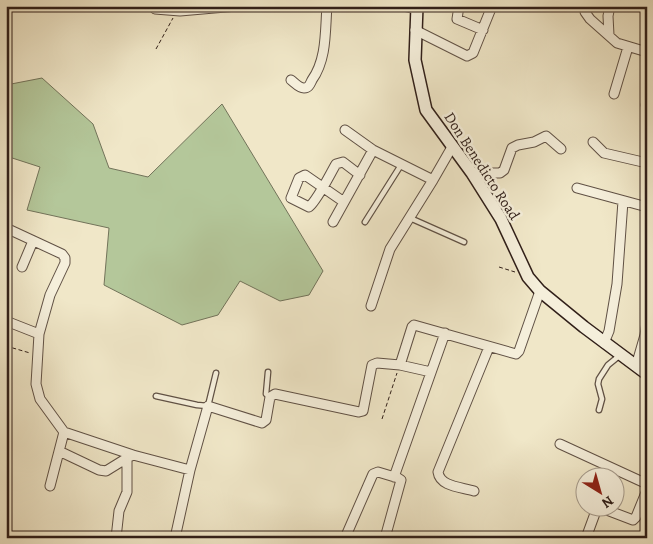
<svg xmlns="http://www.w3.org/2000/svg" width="653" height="544" font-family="Alegreya,serif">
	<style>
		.green { fill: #b4c79a; stroke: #72735a }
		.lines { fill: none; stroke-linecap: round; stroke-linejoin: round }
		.lane-casing { stroke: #605145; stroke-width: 7 }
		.street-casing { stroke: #605145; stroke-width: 11 }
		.secondary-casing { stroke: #301f19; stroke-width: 14 }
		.path { stroke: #301f19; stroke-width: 1; stroke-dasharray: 4 2.5; stroke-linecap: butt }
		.lane { stroke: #f5efdb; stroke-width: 4.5 }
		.street { stroke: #f5efdb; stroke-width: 9 }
		.secondary { stroke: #f5efdb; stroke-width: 11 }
		.labels { text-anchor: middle; stroke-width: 5; stroke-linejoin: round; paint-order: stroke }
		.street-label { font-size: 15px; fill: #301f19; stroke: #f5efdb }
	</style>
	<rect width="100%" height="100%" fill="#f0e7c8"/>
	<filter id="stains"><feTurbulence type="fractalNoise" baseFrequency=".004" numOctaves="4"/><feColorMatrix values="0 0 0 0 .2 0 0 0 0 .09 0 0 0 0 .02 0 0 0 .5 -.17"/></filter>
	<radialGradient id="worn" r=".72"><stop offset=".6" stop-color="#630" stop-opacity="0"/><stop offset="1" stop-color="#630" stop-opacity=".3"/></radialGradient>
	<path class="green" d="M42 78 93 124 109 168 148 177 222 104 323 271 309 295 280 301 240 281 218 315 182 325 104 285 109 228 27 210 40 167 6 156V85Z"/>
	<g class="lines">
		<defs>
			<path id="lane" d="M410 218 464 242
				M365 222 401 165
				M268 372 266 394 270 397
				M156 396 197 405 208 406 216 373
				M599 410 602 399 598 384 599 379 608 365 619 356"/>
			<path id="street" d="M403 6 416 9
				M459 6 457 19 483 30
				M586 6 585 12 590 19 617 43 647 52
				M155 9 180 11 237 6
				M415 30 467 56 473 53 492 6
				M609 35 608 16 610 6
				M291 80C294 82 299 88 304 88 309 88 310 84 312 80 327 59 325 31 327 6
				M614 94 628 47
				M646 105H647
				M345 130 373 150 433 180
				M593 142 604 153 647 163
				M472 173H500L504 170 512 148 518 145 534 142 546 136 561 149
				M577 188 647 207
				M344 202 305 175 299 178 291 198 309 207C318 199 329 176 336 164L343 162 360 175
				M333 222 373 150
				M6 228 62 254 65 258V263L50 295 39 334 36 384 40 399 64 432 133 455 190 470
				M22 267 33 241
				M371 306 390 249 433 180 452 147
				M6 321 39 334
				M604 343 609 331 617 284 623 201
				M400 365 431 372
				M636 366 645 335 647 322
				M560 444 647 484
				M59 451 99 470 106 471 127 458
				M394 477 445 333
				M50 486 64 432
				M474 491C462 487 440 487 438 472L489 347
				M116 538 119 511 127 492V458L133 455
				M175 538 190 470 208 406 262 423 266 420 270 397 275 394 359 412 363 411 372 365 377 363 400 365 412 327 414 325 516 354 519 351 540 291
				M345 538 373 474 378 472 398 478 401 480 385 538
				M586 538 597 508 599 507 633 520 636 517 647 490"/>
			<path id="secondary" d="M417 6 415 60 426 110 472 173 501 219 528 277 540 291 584 327 647 374"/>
		</defs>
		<use href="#lane" class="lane-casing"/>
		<use href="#street" class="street-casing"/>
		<use href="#secondary" class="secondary-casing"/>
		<path class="path" d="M156 49 173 18
			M499 267 515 272
			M6 346 30 353
			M382 419 397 373"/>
		<use href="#lane" class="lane"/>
		<use href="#street" class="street"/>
		<use href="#secondary" class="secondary"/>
	</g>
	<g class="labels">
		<g class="street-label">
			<text transform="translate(482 166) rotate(57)" y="5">Don Benedicto Road</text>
		</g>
	</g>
	<rect width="653" height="544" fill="none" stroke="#f0e7c8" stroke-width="25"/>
	<rect x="8" y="8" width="638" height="529" fill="none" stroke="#301f19" stroke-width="2.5"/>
	<rect x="12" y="12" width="628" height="519" fill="none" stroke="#301f19"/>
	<g transform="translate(600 492) rotate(143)"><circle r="24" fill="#f5efdb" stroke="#a69c8d"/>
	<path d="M0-4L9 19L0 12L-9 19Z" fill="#8f2418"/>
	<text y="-8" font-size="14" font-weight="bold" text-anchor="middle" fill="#301f19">N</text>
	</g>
	<rect width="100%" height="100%" filter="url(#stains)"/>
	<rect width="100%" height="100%" fill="url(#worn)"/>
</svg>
